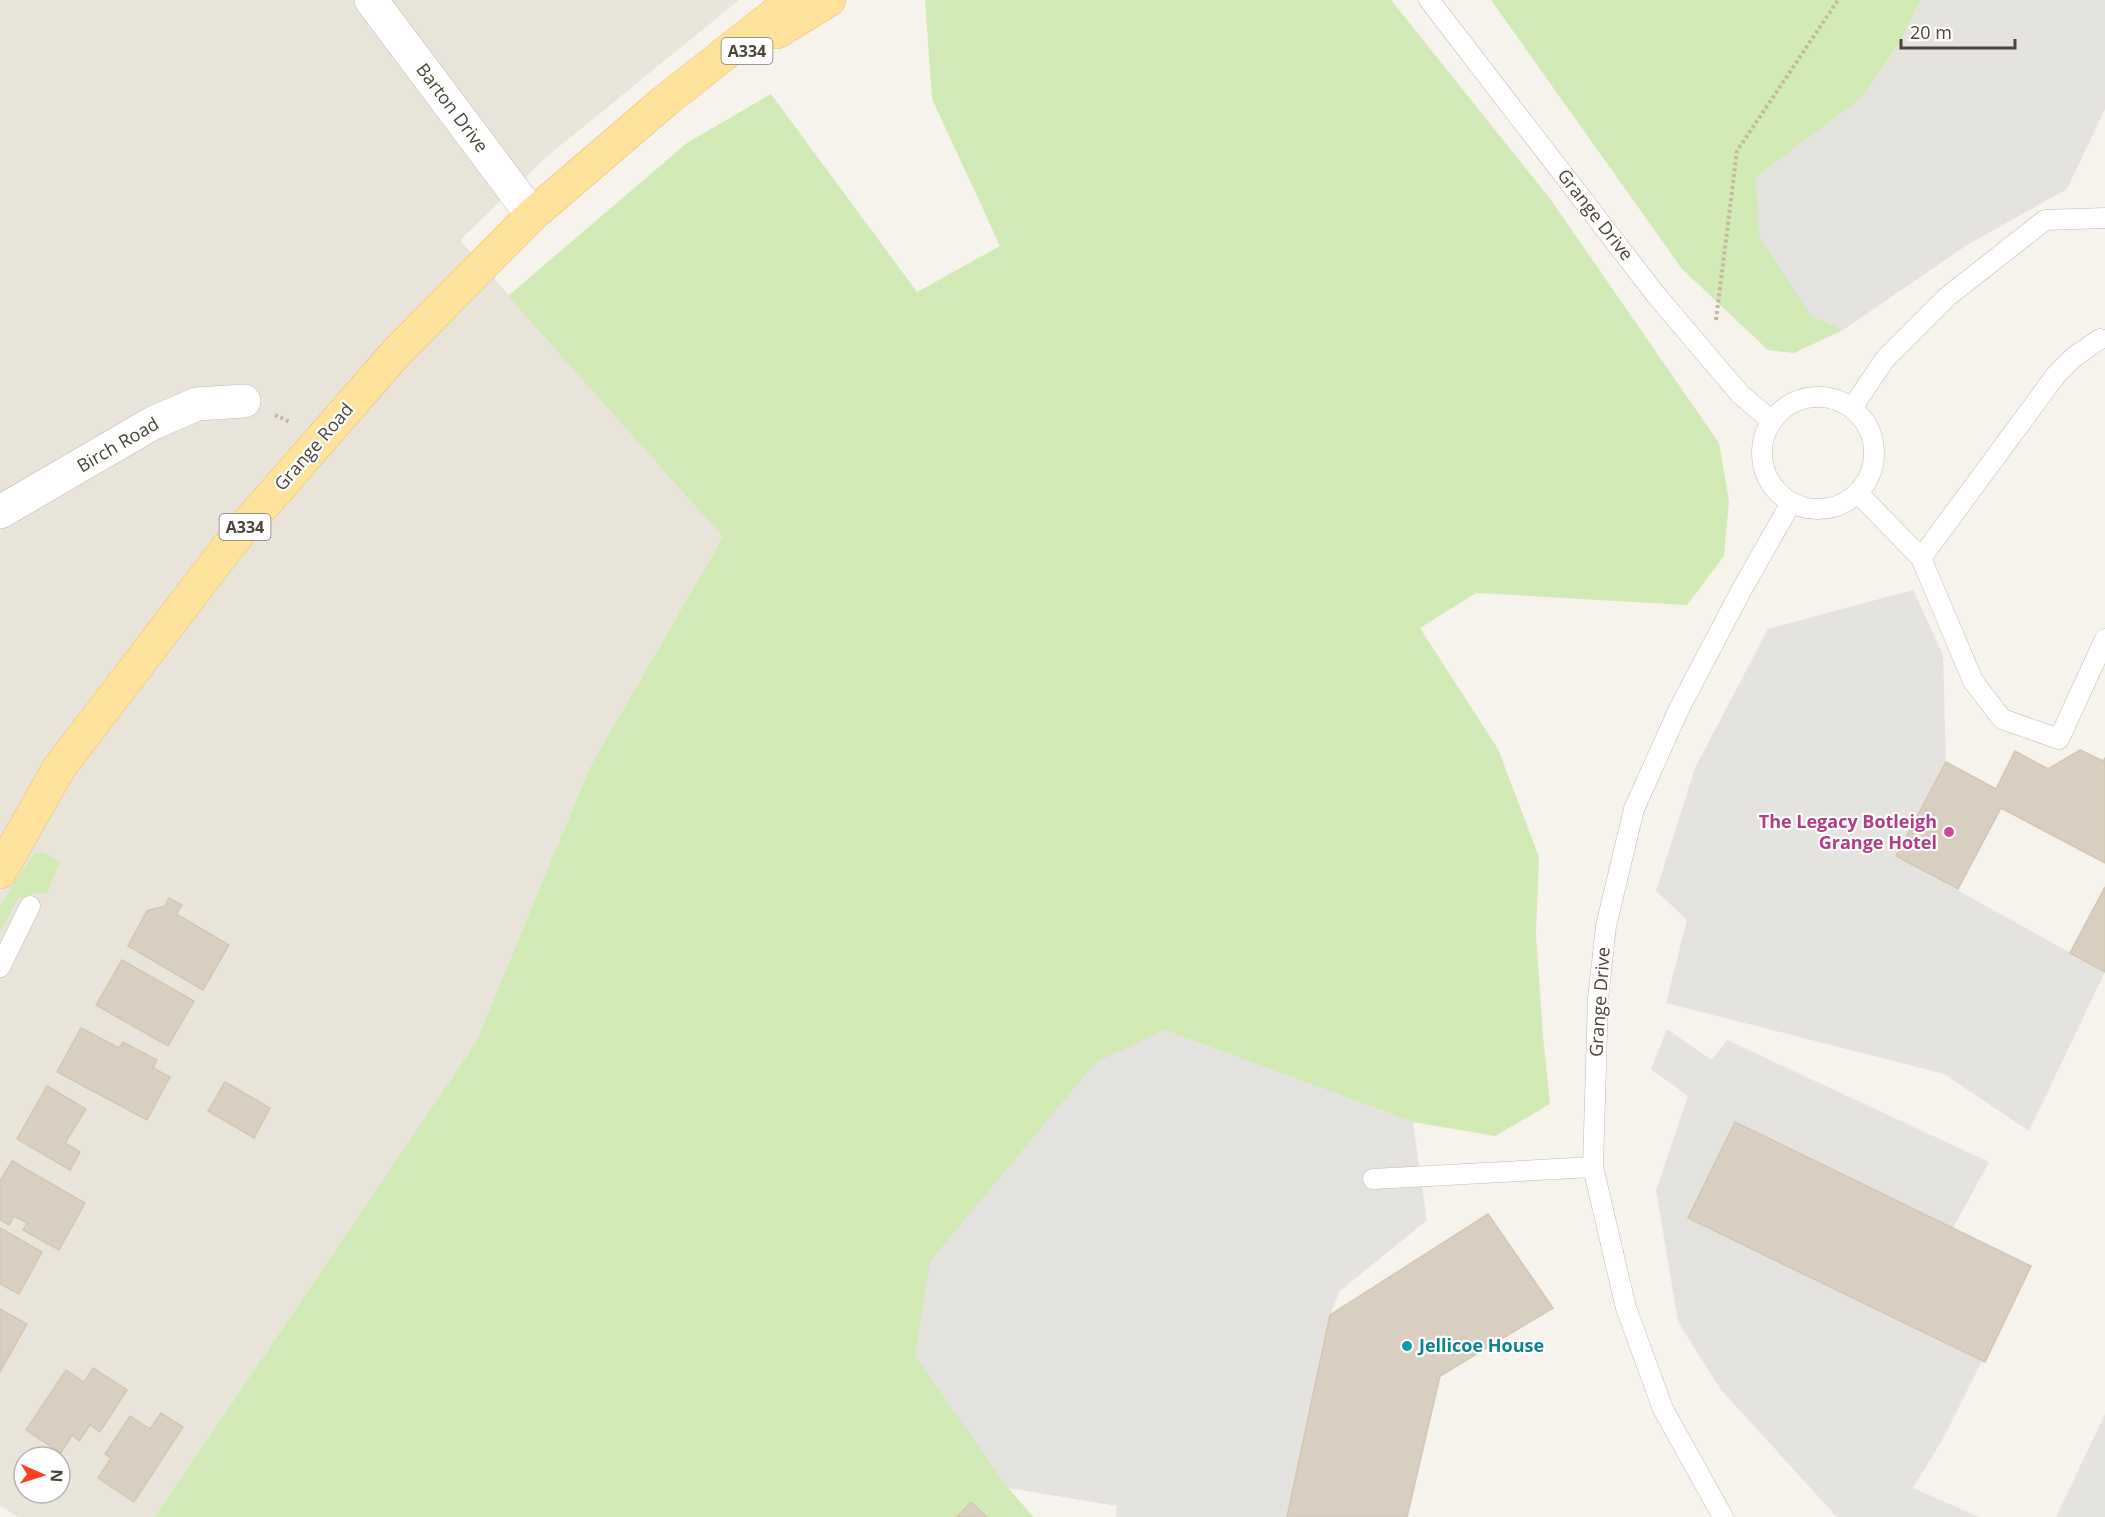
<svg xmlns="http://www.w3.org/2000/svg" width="2105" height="1517" font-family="'Open Sans',sans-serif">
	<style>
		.residential { fill: #eae5da; fill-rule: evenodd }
		.green { fill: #d2eab5 }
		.parking { fill: #e5e3e0 }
		.building { fill: #d8cfc1; stroke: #d3c7b4; stroke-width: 1.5 }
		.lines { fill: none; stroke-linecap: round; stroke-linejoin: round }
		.lane-casing { stroke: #c2bbae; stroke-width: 21 }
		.street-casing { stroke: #c2bbae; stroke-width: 34 }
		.primary-casing { stroke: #e6c16a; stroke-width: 34 }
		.path { stroke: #c4b79f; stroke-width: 4; stroke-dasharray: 3 3; stroke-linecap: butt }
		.lane { stroke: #fff; stroke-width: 20 }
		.street { stroke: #fff; stroke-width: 33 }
		.primary { stroke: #ffe39c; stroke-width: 33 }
		.hotel-dot { fill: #d1479c; stroke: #fff; stroke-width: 2 }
		.culture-dot { fill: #0f9aa8; stroke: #fff; stroke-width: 2 }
		.labels { text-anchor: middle; stroke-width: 4.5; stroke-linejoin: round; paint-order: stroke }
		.shield { fill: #fff; stroke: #817c74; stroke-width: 1.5 }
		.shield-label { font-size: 16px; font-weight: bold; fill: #4b4439 }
		.street-label { font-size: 18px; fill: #4b4439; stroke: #fff }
		.hotel-label { font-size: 18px; font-weight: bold; fill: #b23c85; stroke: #fff; text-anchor: end }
		.culture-label { font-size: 18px; font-weight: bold; fill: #0d838f; stroke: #fff; text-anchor: start }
	</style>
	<rect width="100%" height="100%" fill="#f6f3ec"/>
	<path class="residential" d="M0 0H739L544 159 460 240 723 537 590 767 476 1042 155 1517H18L0 1506ZM24 1457H60V1493H24Z"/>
	<path class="green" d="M925 0H1391L1551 200 1719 443 1729 501 1724 556 1687 605 1476 593 1420 628 1498 749 1539 857 1536 934 1543 1036 1550 1104 1495 1136 1413 1122 1164 1030 1008 1488 1034 1517H155L476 1042 590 767 723 537 508 296 687 143 771 94 917 292 1000 246 932 99Z
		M1491 0H1921L1901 41 1860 99 1756 177 1810 314 1843 330 1794 353 1768 350 1682 269Z
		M42 852 60 862 47 893 31 894 18 899 0 932V907L20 873 35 854Z"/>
	<path class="parking" d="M1921 0H2105V109L2067 189 1967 245 1843 330 1810 315 1759 235 1756 177 1860 99 1901 41Z
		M1913 590 1943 655 1946 762 1896 856 2105 972 2029 1131 1944 1074 1666 1003 1687 920 1656 891 1695 768 1768 629Z
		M1667 1029 1712 1060 1727 1040 1989 1162 1953 1228 1735 1123 1688 1218 1982 1361 1944 1437 1913 1488 1979 1517H1837L1721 1390 1678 1322 1656 1190 1688 1096 1651 1069Z
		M1164 1030 1413 1122 1427 1220 1339 1292 1330 1315 1287 1517H1116L1117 1506 1008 1488 915 1356 930 1261 1095 1063Z
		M2105 1414V1517H2056Z"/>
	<path class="building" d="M2080 750 2103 761 2105 758V863L2001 808 1958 889 1896 856 1946 762 1996 789 2015 751 2048 769Z
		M2105 887V972L2070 953Z
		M169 898 182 905 176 914 229 945 203 990 128 946 147 911 165 906Z
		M122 960 194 1001 168 1046 96 1005Z
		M81 1028 119 1048 123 1042 157 1060 153 1068 170 1077 147 1120 57 1072Z
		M225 1082 270 1108 254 1138 208 1111Z
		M47 1086 86 1109 65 1143 80 1152 70 1170 17 1139Z
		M1735 1122 2031 1266 1985 1362 1688 1218Z
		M12 1161 85 1203 59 1250 23 1230 27 1223 14 1216 9 1225 0 1220V1181Z
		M1488 1214 1553 1308 1440 1376 1407 1517H1287L1330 1315Z
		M0 1228 42 1252 19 1294 0 1284Z
		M0 1309 27 1324 0 1372Z
		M93 1368 127 1390 100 1432 90 1425 79 1441 72 1435 61 1453 26 1430 66 1370 84 1382Z
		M161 1413 183 1427 134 1502 98 1478 111 1458 105 1454 130 1416 150 1429Z
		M971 1502 987 1517H957Z"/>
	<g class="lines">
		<defs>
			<path id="lane" d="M1429 0 1656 295 1740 394 1772 421
				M1762 453a56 56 0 1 1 112 0a56 56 0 1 1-112 0Z
				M1852 408 1885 359 1947 297 2045 220 2105 218
				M1858 493 1921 558 1973 681 2002 719 2059 739 2105 639
				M1921 558 2056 375 2074 357 2100 339
				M0 967 30 906
				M1373 1179 1593 1167
				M1723 1517 1663 1409 1626 1308 1593 1167 1598 999 1606 926 1634 809 1679 709 1742 589 1791 503"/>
			<path id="street" d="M371 0 532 215
				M0 512 153 423 197 404 244 401"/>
			<path id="primary" d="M777 32 829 0
				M0 872 59 768 234 539 396 353 532 215 665 101 793 0"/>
		</defs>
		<use href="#lane" class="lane-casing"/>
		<use href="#street" class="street-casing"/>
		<use href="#primary" class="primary-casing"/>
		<path class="path" d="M1716 320 1737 151 1838 0
			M275 415 290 422"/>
		<use href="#lane" class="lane"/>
		<use href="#street" class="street"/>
		<use href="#primary" class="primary"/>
	</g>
	<circle class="hotel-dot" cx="1949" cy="832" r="6"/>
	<circle class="culture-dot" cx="1407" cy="1346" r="6"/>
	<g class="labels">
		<g class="shield">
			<rect x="721.5" y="38" width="51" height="26" rx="4.5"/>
			<rect x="219.5" y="514" width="51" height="26" rx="4.5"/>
		</g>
		<g class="shield-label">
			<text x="747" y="57">A334</text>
			<text x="245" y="533">A334</text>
		</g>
		<g class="street-label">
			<text transform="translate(452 108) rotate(53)" y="6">Barton Drive</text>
			<text transform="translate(1595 215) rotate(52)" y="6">Grange Drive</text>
			<text transform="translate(118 445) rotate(-30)" y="6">Birch Road</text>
			<text transform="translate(314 447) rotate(-49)" y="6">Grange Road</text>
			<text transform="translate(1600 1002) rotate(-86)" y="6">Grange Drive</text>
		</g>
		<g class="hotel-label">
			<text x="1937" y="828">The Legacy Botleigh<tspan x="1937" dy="21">Grange Hotel</tspan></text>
		</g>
		<g class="culture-label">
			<text x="1419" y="1352">Jellicoe House</text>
		</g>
	</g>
	<g transform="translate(42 1475) rotate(93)"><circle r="28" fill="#ffffff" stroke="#b7b4b0" stroke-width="1.5"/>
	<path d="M0-4.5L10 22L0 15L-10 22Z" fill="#fc3f1d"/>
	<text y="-9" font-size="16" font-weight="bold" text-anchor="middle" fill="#4b4439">N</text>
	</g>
	<path d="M1901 39v9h114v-9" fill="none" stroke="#4b4439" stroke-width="3"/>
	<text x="1910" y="39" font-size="18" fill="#4b4439" stroke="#ffffff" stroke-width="4.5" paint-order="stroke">20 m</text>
</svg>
